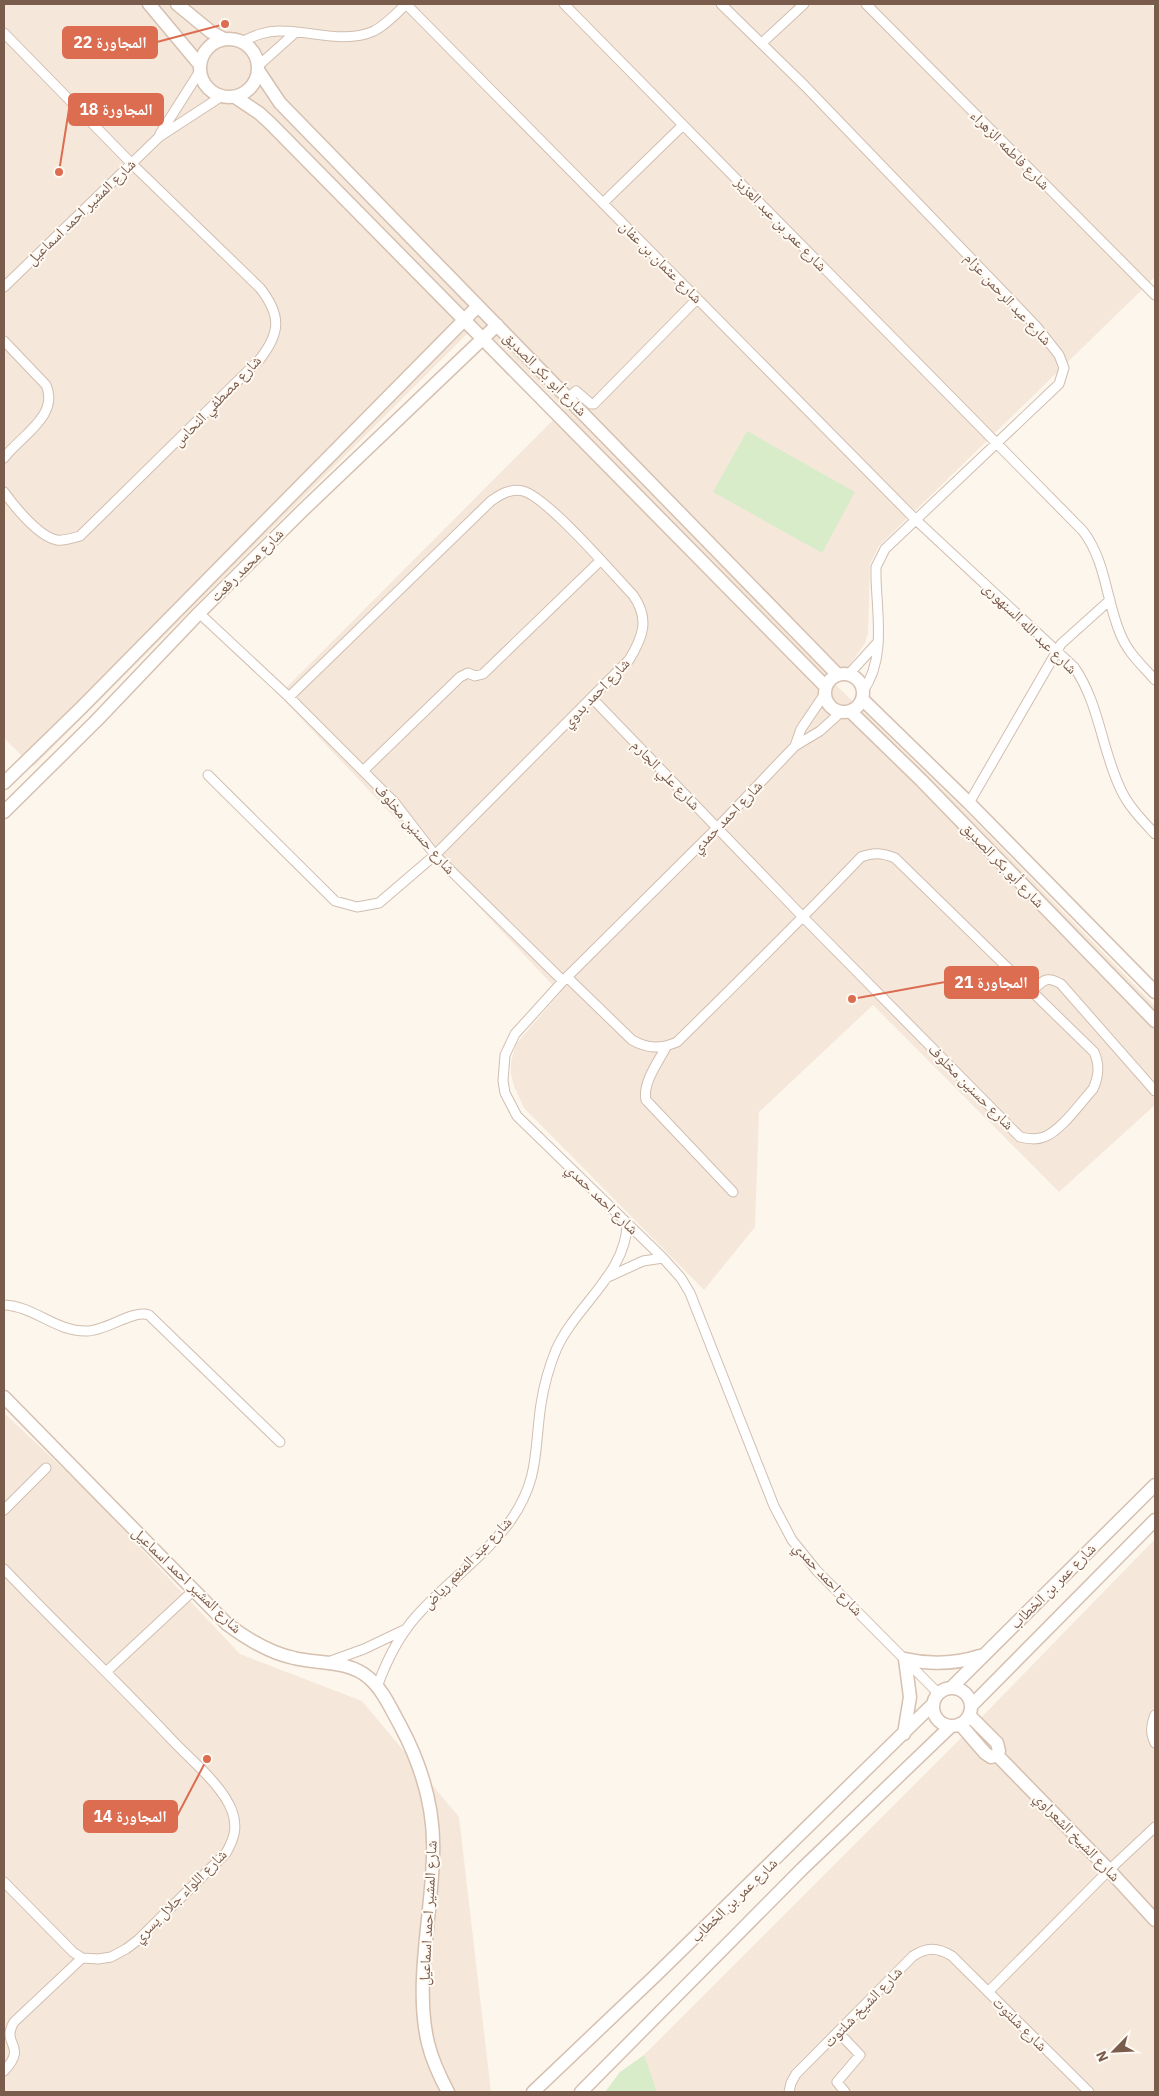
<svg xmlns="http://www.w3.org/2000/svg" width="1159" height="2096" font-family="'IBM Plex Sans','Noto Naskh Arabic',sans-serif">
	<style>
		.residential { fill: #f5e8da }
		.green { fill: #d8ecc9 }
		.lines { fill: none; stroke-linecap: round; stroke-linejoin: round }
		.street-casing { stroke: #d1beb0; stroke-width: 11 }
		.secondary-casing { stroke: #d6c0b0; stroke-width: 15 }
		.street { stroke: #fff; stroke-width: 9 }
		.secondary { stroke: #fff; stroke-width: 12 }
		.labels { text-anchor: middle; stroke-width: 4; stroke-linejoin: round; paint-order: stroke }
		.street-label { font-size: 15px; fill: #7a5c4d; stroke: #fffaf3 }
		.leader { fill: none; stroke: #dc6d51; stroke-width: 2 }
		.callout-dot { fill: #dc6d51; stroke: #fffaf3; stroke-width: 2 }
		.callout { fill: #dc6d51; stroke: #dc6d51; stroke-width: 2 }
		.callout-label { font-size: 16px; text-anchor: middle; font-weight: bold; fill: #fff }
	</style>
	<rect width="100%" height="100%" fill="#fdf6ec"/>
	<path class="residential" d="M4 4H1150L1155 9V277L879 546 870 564 868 634 865 643 836 685 969 815 1155 1006V1105L1059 1192 873 1005 759 1112 755 1227 704 1290 524 1108 514 1086 511 1074V1062L516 1044 560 993 279 695 564 409 478 323 33 767 4 738Z
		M4 1413 86 1490 240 1654 362 1701 459 1817 491 2092H4Z
		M1155 1539V2092H607L971 1728Z"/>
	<path class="green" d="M747 431 855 492 822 553 713 492Z
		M644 2055 657 2092H605L620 2072Z"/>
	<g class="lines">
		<defs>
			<path id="street" d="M406 4 916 520 1074 667C1100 704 1102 753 1122 792 1130 808 1143 821 1155 834
				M564 4 1083 531C1106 561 1106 600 1120 633 1127 652 1142 665 1155 680
				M721 4 805 86 1036 326 1059 355 1064 368 1059 384 885 549 876 567V577C877 615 886 659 863 691
				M866 4 1155 295
				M4 33 132 164 260 288C281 315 281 332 260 359L80 536C73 538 64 541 57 540 39 537 14 506 4 492
				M241 42C254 36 267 30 282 31 312 31 345 44 374 31 387 24 396 14 406 4
				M762 43 804 4
				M258 66 296 32
				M160 134 200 71
				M603 203 683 125
				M4 287 159 137 222 96
				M4 341 46 385C60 416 19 437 4 458
				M568 398 576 391 591 404H594L697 299
				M199 613 289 697 395 803 435 855 563 981
				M849 674 878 642
				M841 712 820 731 795 746 717 828 563 981 515 1034 505 1055 503 1081 505 1093 517 1116 663 1258 681 1278 690 1293 774 1506 792 1540 817 1571 938 1693
				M795 746 801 729 824 695
				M363 771 460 677 468 673 475 676 483 674 601 560
				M208 775 335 901 357 907 379 903 435 855 629 660C643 637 650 619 633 595 613 574 547 497 523 491 511 488 501 494 491 501L289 697
				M969 803 1061 644 1110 600
				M567 977 632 1040C648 1049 661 1049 677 1042 739 981 801 920 861 857 874 852 882 853 895 858L1094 1052C1100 1065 1099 1076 1093 1089 1081 1102 1061 1131 1044 1137 1036 1140 1029 1139 1020 1137L803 917 592 698
				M1032 991C1043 981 1046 975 1061 984L1155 1091
				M666 1047C659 1061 642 1083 646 1100L733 1192
				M606 1278 643 1261 663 1258
				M4 1305C34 1306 56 1332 87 1331 106 1331 134 1309 149 1315L280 1442
				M4 1510 46 1468
				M4 1569C59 1627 118 1682 173 1741 191 1760 223 1786 232 1811 238 1827 234 1839 226 1853L138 1940 126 1949 111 1957 98 1959 82 1958 73 1952 4 1882
				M328 1662 364 1649 406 1629
				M107 1671 194 1590
				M377 1687C387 1659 402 1630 423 1609 451 1579 487 1554 511 1520 540 1478 534 1450 541 1404 544 1385 549 1367 556 1350 575 1306 627 1273 627 1223
				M1155 1715C1151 1725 1150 1733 1155 1743
				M988 1992 1109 1870 1155 1827
				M839 2033 860 2055 837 2082 845 2092
				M4 2071C29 2044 0 2046 14 2022L82 1958
				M789 2092 791 2083 796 2074 913 1956C927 1947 937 1947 952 1956L1089 2092"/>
			<path id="secondary" d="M149 4 200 65
				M177 4 211 32 224 39
				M200 68a29 29 0 1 1 58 0a29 29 0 1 1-58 0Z
				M258 70 280 103 837 674
				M235 97 259 113 270 123 825 686
				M825 693a19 19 0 1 1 38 0a19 19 0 1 1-38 0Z
				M862 699 969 803 1155 992
				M850 711 921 780 1155 1021
				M4 783 81 708 478 306
				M4 812 97 720 199 613 303 510 497 325
				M4 1397 227 1624C247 1639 269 1653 294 1658 319 1664 349 1660 369 1678 383 1690 391 1709 400 1725 422 1766 435 1809 433 1855 432 1915 414 1985 428 2043 432 2060 440 2077 448 2092
				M933 1707a19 19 0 1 1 38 0a19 19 0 1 1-38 0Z
				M951 1688 1155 1485
				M971 1706 1155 1520
				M969 1715 997 1743 999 1751 997 1755
				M960 1724 985 1753 991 1757 997 1755
				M904 1734 910 1697 905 1659C931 1665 955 1664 980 1656
				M997 1755 1109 1870 1155 1920
				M533 2092 656 1975 932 1705
				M581 2092 802 1869 951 1726"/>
		</defs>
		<use href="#street" class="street-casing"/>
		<use href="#secondary" class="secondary-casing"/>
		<use href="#street" class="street"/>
		<use href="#secondary" class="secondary"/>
	</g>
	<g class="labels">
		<g class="street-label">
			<text transform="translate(1010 150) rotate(45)" y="5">شارع فاطمه الزهراء</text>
			<text transform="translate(81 212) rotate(-44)" y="5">شارع المشير احمد اسماعيل</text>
			<text transform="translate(781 224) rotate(46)" y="5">شارع عمر بن عبد العزيز</text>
			<text transform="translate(661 262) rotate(45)" y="5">شارع عثمان بن عفان</text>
			<text transform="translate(1008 299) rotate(47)" y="5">شارع عبد الرحمن عزام</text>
			<text transform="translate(545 374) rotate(45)" y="5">شارع أبو بكر الصديق</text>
			<text transform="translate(217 401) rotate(-46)" y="5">شارع مصطفي النحاس</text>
			<text transform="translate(247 565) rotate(-45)" y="5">شارع محمد رفعت</text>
			<text transform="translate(1030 628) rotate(44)" y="5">شارع عبد الله السنهورى</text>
			<text transform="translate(596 693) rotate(-46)" y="5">شارع احمد بدوي</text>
			<text transform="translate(666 775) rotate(46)" y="5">شارع علي الجارم</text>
			<text transform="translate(727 817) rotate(-46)" y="5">شارع احمد حمدي</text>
			<text transform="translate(415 829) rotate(49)" y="5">شارع حسنين مخلوف</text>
			<text transform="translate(1003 865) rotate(46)" y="5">شارع أبو بكر الصديق</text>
			<text transform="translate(971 1087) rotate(45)" y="5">شارع حسنين مخلوف</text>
			<text transform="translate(602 1199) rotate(44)" y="5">شارع احمد حمدي</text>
			<text transform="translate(467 1563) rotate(-46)" y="5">شارع عبد المنعم رياض</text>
			<text transform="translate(828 1579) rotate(47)" y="5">شارع احمد حمدي</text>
			<text transform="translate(187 1580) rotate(44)" y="5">شارع المشير احمد اسماعيل</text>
			<text transform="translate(1053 1586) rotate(-45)" y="5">شارع عمر بن الخطاب</text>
			<text transform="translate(1077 1837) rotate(46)" y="5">شارع الشيخ الشعراوي</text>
			<text transform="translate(180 1896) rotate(-45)" y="5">شارع اللواء جلال يسري</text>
			<text transform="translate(734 1900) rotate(-44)" y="5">شارع عمر بن الخطاب</text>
			<text transform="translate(428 1913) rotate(-87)" y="5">شارع المشير احمد اسماعيل</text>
			<text transform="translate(863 2007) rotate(-46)" y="5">شارع الشيخ شلتوت</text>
			<text transform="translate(1020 2024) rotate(45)" y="5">شارع شلتوت</text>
		</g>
	</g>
	<path class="leader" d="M225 24L157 42M59 172L69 109M852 999L945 982M207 1759L177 1816"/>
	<g class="callout-dot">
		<circle cx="225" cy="24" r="5"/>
		<circle cx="59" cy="172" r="5"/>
		<circle cx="852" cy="999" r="5"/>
		<circle cx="207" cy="1759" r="5"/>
	</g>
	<g class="callout">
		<rect x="63" y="27" width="94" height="31" rx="5"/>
		<rect x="69" y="94" width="94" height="31" rx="5"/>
		<rect x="945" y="967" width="93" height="31" rx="5"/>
		<rect x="84" y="1801" width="93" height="31" rx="5"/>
	</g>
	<g class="callout-label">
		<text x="110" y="48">المجاورة 22</text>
		<text x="116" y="115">المجاورة 18</text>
		<text x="991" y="988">المجاورة 21</text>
		<text x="130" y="1822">المجاورة 14</text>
	</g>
	<rect width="1159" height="2096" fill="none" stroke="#7a5c4d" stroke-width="10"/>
	<g transform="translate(1114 2051) rotate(246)" stroke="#fffaf3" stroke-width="4" paint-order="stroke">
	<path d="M0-4L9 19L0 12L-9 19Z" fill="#7a5c4d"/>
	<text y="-8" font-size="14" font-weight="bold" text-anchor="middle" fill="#7a5c4d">N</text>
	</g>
</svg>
